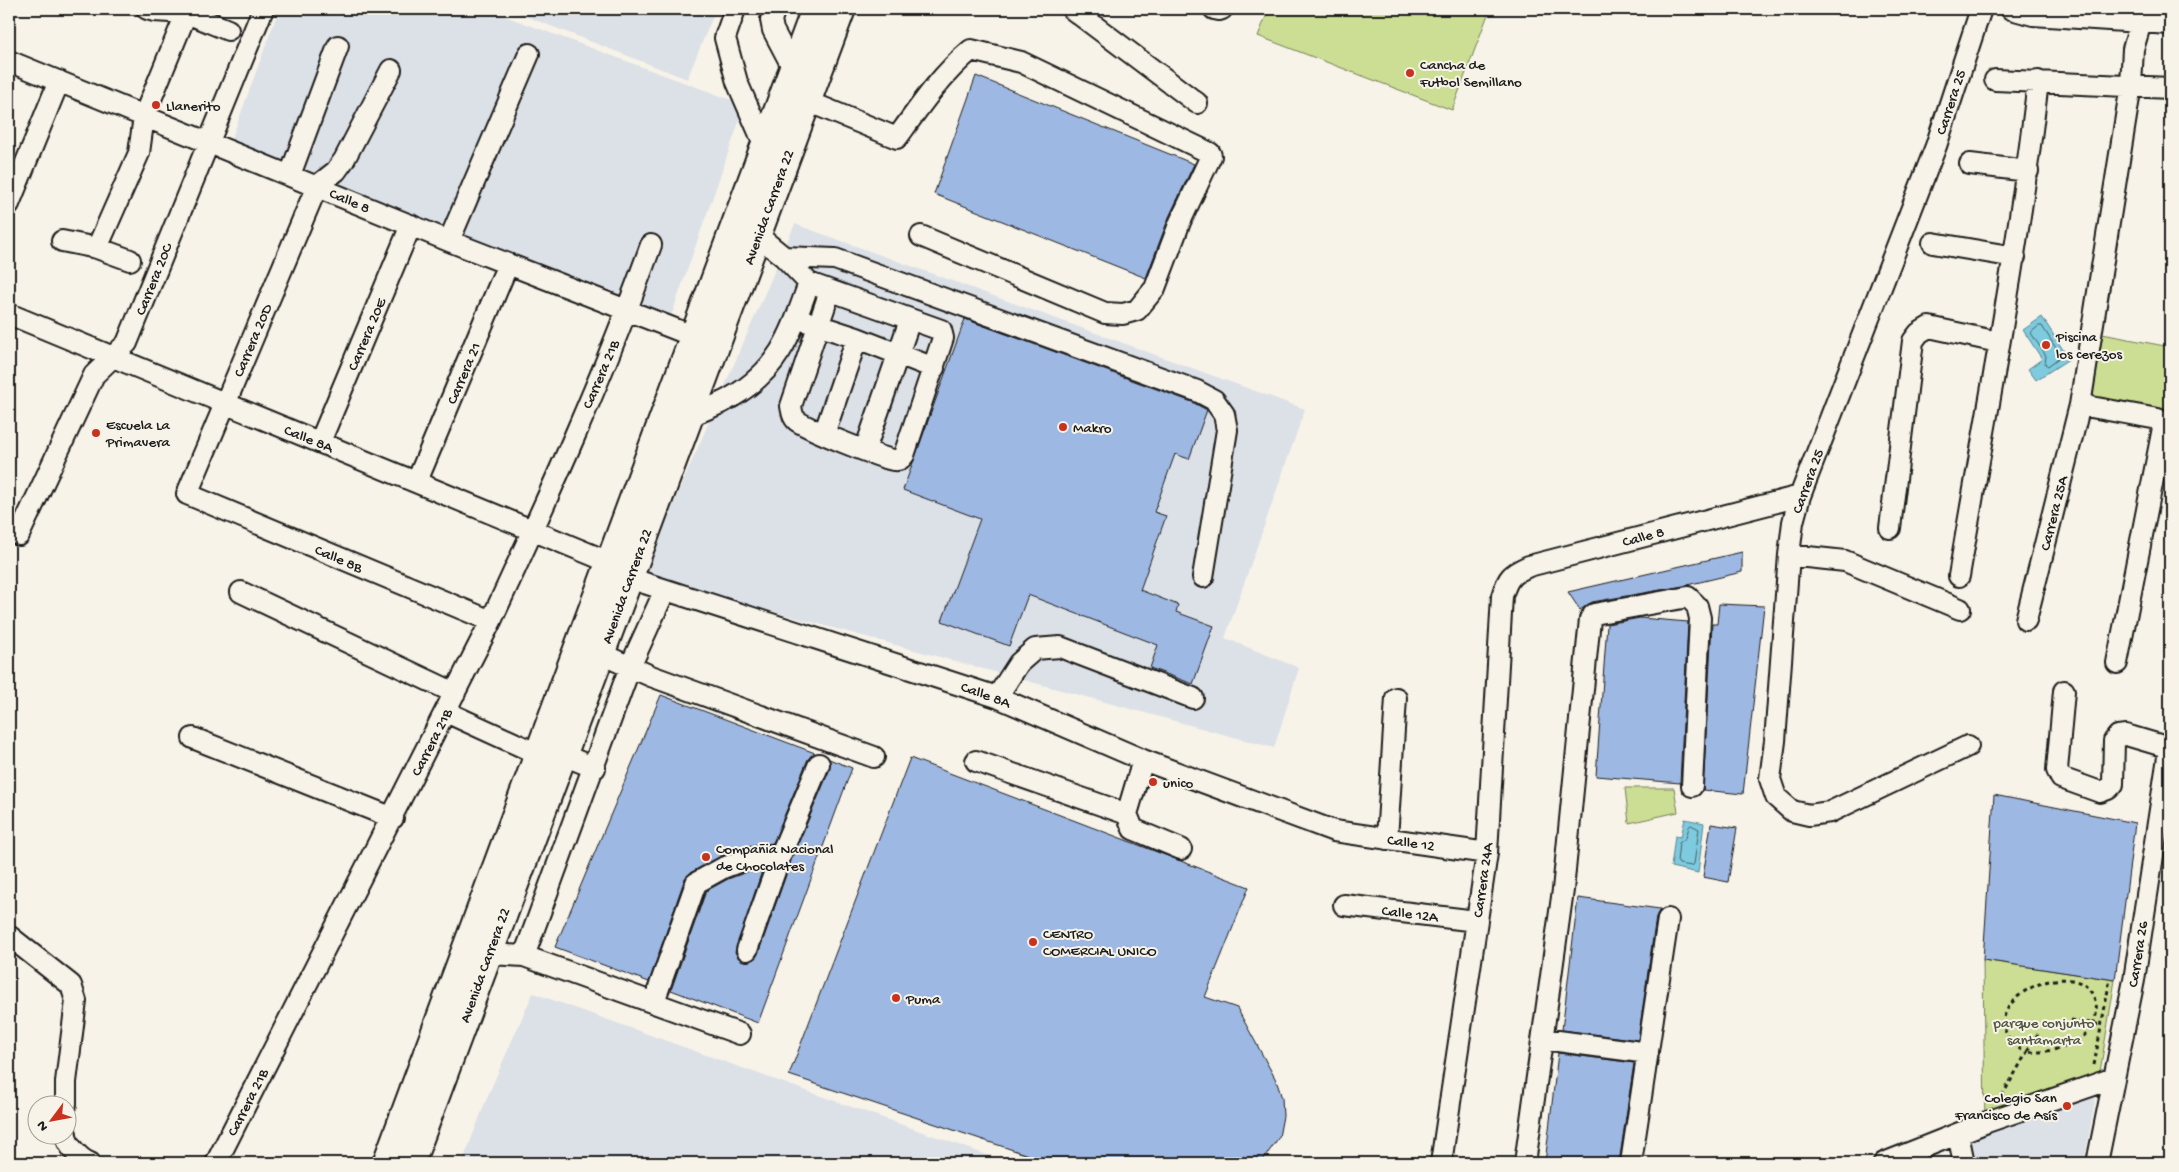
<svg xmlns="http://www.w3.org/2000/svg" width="2179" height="1172" font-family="'Gochi Hand',sans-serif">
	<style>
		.built { fill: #dce1e7 }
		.green { fill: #cbde93; stroke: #747d58 }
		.water { fill: #7ecade; stroke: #578490 }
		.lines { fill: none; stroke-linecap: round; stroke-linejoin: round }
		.shore { stroke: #43626a; stroke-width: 1 }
		.building { fill: #9eb8e4; stroke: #1c1c1c }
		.minor-casing { stroke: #1c1c1c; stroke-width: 24 }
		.major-casing { stroke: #1c1c1c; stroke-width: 30 }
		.path { stroke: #1c1c1c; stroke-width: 3; stroke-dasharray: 4 4; stroke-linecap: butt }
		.minor { stroke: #f7f3e8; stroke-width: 20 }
		.major { stroke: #f7f3e8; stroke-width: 26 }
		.poi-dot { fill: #c8321e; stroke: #f7f3e8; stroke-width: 2 }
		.labels { text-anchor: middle; stroke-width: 4; stroke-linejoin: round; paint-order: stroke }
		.poi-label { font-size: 15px; fill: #1c1c1c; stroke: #f7f3e8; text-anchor: start }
		.street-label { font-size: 15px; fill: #1c1c1c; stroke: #f7f3e8 }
		.park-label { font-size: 15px; fill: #515640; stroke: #f7f3e8 }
	</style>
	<rect width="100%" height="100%" fill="#f7f3e8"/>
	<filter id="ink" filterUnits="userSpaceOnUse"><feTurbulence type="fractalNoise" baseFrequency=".02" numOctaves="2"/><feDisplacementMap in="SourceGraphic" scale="10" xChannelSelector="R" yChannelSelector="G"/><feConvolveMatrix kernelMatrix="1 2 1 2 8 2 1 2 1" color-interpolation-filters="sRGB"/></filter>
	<g filter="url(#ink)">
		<path class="built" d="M279 9H486L745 105 669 322 229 146Z
			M507 9H716L687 79Z
			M795 224 1305 409 1225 638 1299 668 1274 748 642 576Z
			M533 993 745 1069 1010 1163H462L489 1093Z
			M2098 1084 2084 1163H1963L1959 1140Z"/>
		<path class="green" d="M1269 9H1490L1452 110 1258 36Z
			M2097 333 2170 347V411L2085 395Z
			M1625 788H1674L1678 812 1629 823Z
			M1983 960 2115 980 2098 1084 1985 1129Z"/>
		<path class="water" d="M2042 317 2069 359 2036 380 2028 369 2042 359 2023 330Z
			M1685 819 1704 823 1698 873 1671 867 1675 836 1681 837Z"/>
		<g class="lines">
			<path class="shore" d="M2039 326H2042L2061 356 2048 366 2045 364 2046 356 2031 333Z
				M1691 825 1699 829 1694 864 1692 866 1679 864 1677 861 1679 843 1686 838 1689 827Z"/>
		</g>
		<path class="building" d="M976 76 1194 164 1169 217 1146 278 934 194Z
			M965 319 1192 402 1207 410 1189 459 1175 454 1154 512 1166 516 1140 590 1178 605 1176 612 1214 626 1193 684 1150 668 1158 645 1028 595 1009 646 942 621 980 519 903 490Z
			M1742 552V572L1683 586 1592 602 1580 610 1568 592Z
			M1719 604 1764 606 1743 794 1703 790 1712 624H1717Z
			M1640 618 1688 622 1680 783 1596 776 1607 624Z
			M661 695 815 753 808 759 773 843 745 847 719 857 690 873 685 878 649 982 555 947Z
			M910 758 1249 887 1205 997 1237 1008 1276 1080 1282 1098 1283 1116 1279 1137 1261 1163H1052L789 1075Z
			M829 759 852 768 758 1023 671 990 706 891 728 879 752 870 763 868 735 952 738 957 744 961 754 959 758 954 792 858 830 769Z
			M1994 795 2135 823 2115 980 1983 960Z
			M1711 824 1737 828 1728 882 1703 877Z
			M1578 898 1660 909 1656 917 1638 1040 1562 1030Z
			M1558 1053 1634 1063 1619 1163H1545Z"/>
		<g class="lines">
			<defs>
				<path id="minor" d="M147 9 154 11 187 13 228 30
					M735 9 725 38 737 82 764 144
					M775 9 771 20 773 30 793 68
					M1072 9 1197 103
					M1214 9 1219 10 1222 9
					M2011 9 2033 15 2170 24
					M9 61 449 241 693 336
					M391 70 344 160 336 171 317 186 187 494 491 621
					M1995 80 2170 88
					M807 101 897 138C920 106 941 75 971 50L1021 62 1210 153 1211 156 1180 222 1155 288 1137 310 1123 314 1105 313 921 236
					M1970 164 2028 171
					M290 175 338 46
					M9 204 59 81
					M757 235 784 257 809 283 941 330 943 338 904 455C902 458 899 461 894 460 883 459 805 428 796 420 792 416 792 411 791 406L830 291
					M62 241 97 248 130 260
					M449 241 529 54
					M1933 243 2015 257
					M97 248 139 153 144 116 188 9
					M784 257 835 259 1197 391 1214 400 1224 414 1227 430 1203 577
					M9 314 609 562
					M805 321 857 338 934 368
					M2080 405 2158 419 2163 428 2117 663
					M690 416C704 410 719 405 732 397 781 368 791 333 809 283
					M824 434 857 338
					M320 442 411 225
					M865 450 910 320
					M417 481 508 264
					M1890 528 1913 341 1919 333 1929 327 1998 342
					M9 529 19 535 94 375 127 343 263 9
					M1789 555 1845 561 1960 609
					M1959 576C1987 411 2019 247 2038 81
					M629 578 997 697 1143 760 1334 831 1487 853
					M241 592 455 693
					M2026 620 2080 405 2131 85 2133 49 2145 9
					M601 654 651 676 874 757
					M2064 691 2057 770 2061 778 2100 792 2108 789 2113 784 2114 741 2118 736 2126 735 2170 748
					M997 697 1019 663 1035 649 1060 647 1193 698
					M446 712 538 754
					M193 738 393 818
					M1968 746 1830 812 1809 815 1792 811 1776 797 1770 779 1775 741 1789 555 1793 522 1800 496 1936 146 1981 9
					M563 755 595 768
					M1143 760 1127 814 1133 829 1181 849
					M976 761 1127 814
					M1387 839 1396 698
					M1344 905 1476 921
					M9 936 71 985 76 1001 66 1082V1104
					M747 950 781 854
					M489 954 524 956 740 1034
					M524 956 630 667 665 590
					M654 1002 696 883 723 868 749 858 781 854 819 764
					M1543 1039 1648 1053
					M66 1134C66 1145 81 1160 90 1163
					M1958 1134 1964 1163
					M216 1163 491 621C548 498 605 373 651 245
					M1441 1163 1487 853 1502 596C1508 577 1511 574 1529 566L1800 496
					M1525 1163 1563 890 1590 619 1594 614 1688 597 1697 606 1700 618 1692 786
					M1631 1163 1668 919
					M1884 1163 1987 1122 2114 1078
					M2097 1163 2134 980 2170 744"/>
				<path id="major" d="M386 1163 815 9
					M411 1163 842 9"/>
			</defs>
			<use href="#minor" class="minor-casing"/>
			<use href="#major" class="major-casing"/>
			<path class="path" d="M2071 1020 2102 1025
				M2094 1065 2110 979
				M2002 1096 2027 1052C2011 1047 1997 1027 2007 1010 2019 987 2058 972 2081 983 2089 987 2094 995 2096 1004 2101 1040 2056 1054 2027 1052L2038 1034"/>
			<use href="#minor" class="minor"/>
			<use href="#major" class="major"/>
		</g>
	</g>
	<g class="poi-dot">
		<circle cx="1410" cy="73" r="5"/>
		<circle cx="156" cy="105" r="5"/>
		<circle cx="2046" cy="345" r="5"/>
		<circle cx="1063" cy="427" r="5"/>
		<circle cx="96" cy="433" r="5"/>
		<circle cx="1153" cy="782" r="5"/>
		<circle cx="706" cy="857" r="5"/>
		<circle cx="1033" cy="942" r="5"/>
		<circle cx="896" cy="998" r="5"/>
		<circle cx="2067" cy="1106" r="5"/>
	</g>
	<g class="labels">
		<g class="poi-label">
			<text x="1420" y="69">Cancha de<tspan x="1420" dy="17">Futbol Semillano</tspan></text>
			<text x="166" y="110">Llanerito</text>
			<text x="2056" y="341">Piscina<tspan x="2056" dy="17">los cerezos</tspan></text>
			<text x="106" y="429">Escuela La<tspan x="106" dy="17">Primavera</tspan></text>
			<text x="1073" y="432">Makro</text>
			<text x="1163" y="787">unico</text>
			<text x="716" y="853">Compañia Nacional<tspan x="716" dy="17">de Chocolates</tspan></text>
			<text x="1043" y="938">CENTRO<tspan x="1043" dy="17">COMERCIAL UNICO</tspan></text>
			<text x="906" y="1003">Puma</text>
			<text x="2057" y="1102" text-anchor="end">Colegio San<tspan x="2057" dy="17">Francisco de Asís</tspan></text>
		</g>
		<g class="street-label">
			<text transform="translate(1950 102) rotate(-72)" y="5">Carrera 25</text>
			<text transform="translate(350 200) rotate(23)" y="5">Calle 8</text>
			<text transform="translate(768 207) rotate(-70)" y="5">Avenida Carrera 22</text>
			<text transform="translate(153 279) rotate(-68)" y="5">Carrera 20C</text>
			<text transform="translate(366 334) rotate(-67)" y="5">Carrera 20E</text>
			<text transform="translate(252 340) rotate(-67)" y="5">Carrera 20D</text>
			<text transform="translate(463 373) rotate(-67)" y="5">Carrera 21</text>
			<text transform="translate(600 374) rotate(-67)" y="5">Carrera 21B</text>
			<text transform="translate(309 438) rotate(22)" y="5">Calle 8A</text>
			<text transform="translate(1807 481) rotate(-70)" y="5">Carrera 25</text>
			<text transform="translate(2053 513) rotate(-76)" y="5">Carrera 25A</text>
			<text transform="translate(1643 536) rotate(-15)" y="5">Calle 8</text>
			<text transform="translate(339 558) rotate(23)" y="5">Calle 8B</text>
			<text transform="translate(626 586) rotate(-70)" y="5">Avenida Carrera 22</text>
			<text transform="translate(986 694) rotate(20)" y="5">Calle 8A</text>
			<text transform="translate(431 742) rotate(-63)" y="5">Carrera 21B</text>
			<text transform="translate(1411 842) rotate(8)" y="5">Calle 12</text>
			<text transform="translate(1482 880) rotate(-82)" y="5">Carrera 24A</text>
			<text transform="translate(1410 913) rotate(7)" y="5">Calle 12A</text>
			<text transform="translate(2137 954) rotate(-81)" y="5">Carrera 26</text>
			<text transform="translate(484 965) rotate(-70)" y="5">Avenida Carrera 22</text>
			<text transform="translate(247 1102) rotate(-63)" y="5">Carrera 21B</text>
		</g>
		<g class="park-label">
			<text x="2044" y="1027">parque conjunto<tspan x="2044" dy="17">santamarta</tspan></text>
		</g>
	</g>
	<rect width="2179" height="1172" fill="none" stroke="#f7f3e8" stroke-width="30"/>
	<rect x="15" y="15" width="2149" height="1142" fill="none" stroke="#1c1c1c" stroke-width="2" filter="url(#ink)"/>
	<g transform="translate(52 1120) rotate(238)"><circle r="24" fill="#f7f3e8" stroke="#9f9d96"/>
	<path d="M0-4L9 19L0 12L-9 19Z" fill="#c8321e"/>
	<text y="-8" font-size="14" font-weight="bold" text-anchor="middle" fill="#1c1c1c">N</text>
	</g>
</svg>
